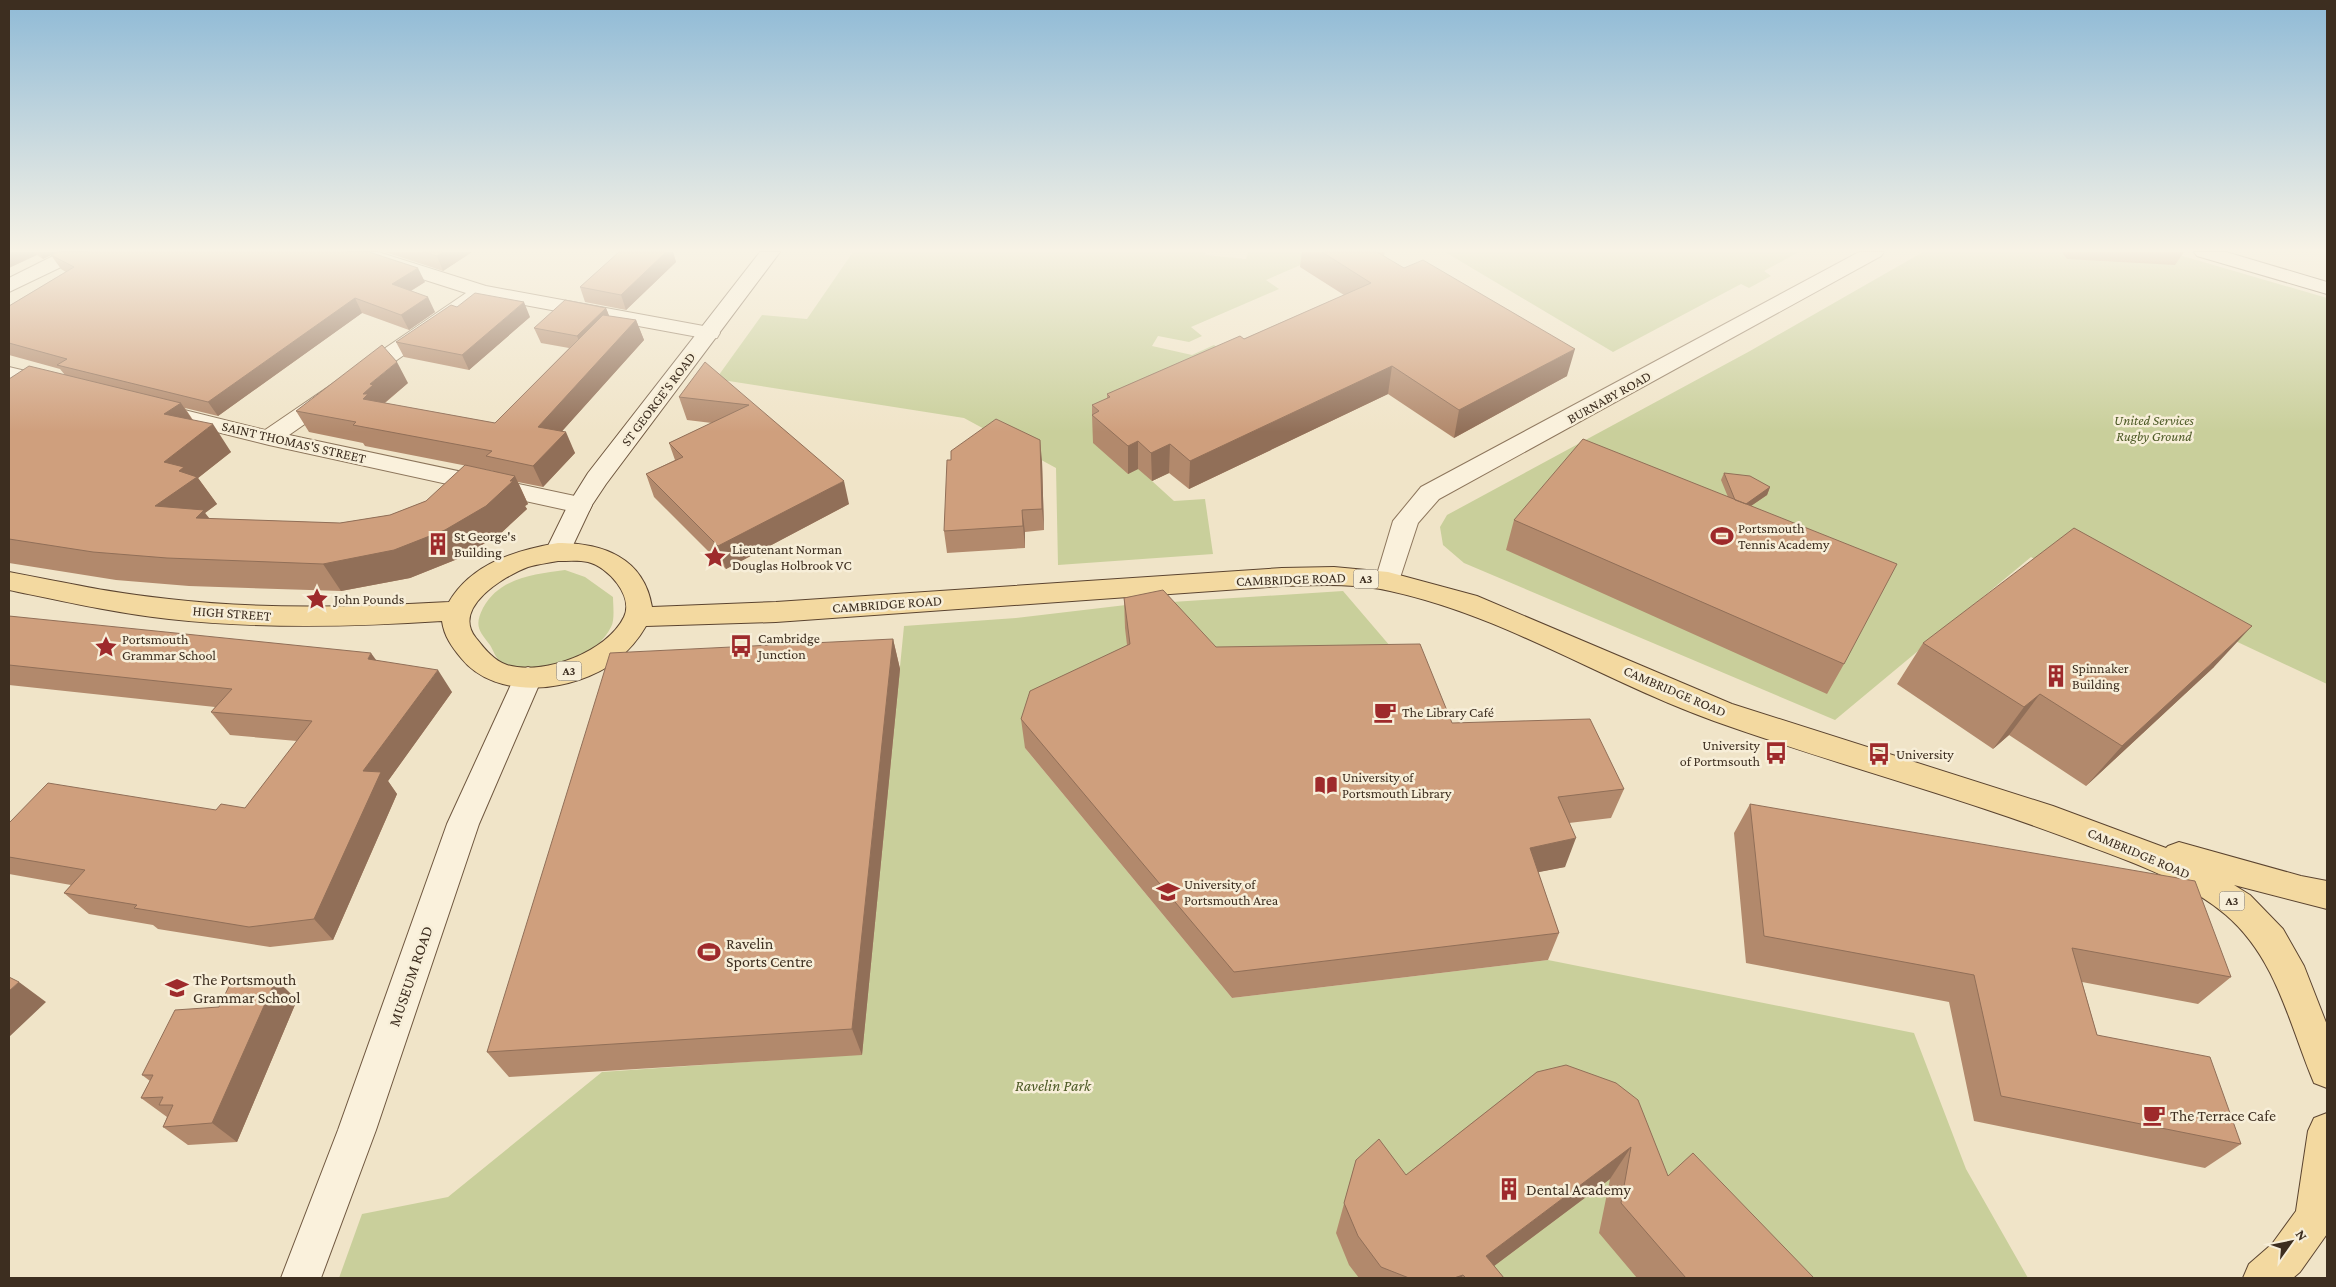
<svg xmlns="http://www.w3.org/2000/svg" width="2336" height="1287" font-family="'Crimson Pro',serif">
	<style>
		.green { fill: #c9cf9b }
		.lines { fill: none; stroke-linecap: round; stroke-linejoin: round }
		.street-casing { stroke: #8d765c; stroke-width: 2 }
		.secondary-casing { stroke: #6f573f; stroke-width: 2 }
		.primary-casing { stroke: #5b4430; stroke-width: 2 }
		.street { fill: #faf1dc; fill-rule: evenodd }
		.secondary { fill: #faf1dc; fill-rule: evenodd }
		.primary { fill: #f3d9a0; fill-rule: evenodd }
		.wall { fill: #b2896c }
		.shaded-wall { fill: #916f58 }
		.building { fill: #cf9f7d; stroke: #916f58 }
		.labels { text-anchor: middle; stroke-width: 5; stroke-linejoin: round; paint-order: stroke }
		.shield { fill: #f7eed8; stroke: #756857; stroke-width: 1 }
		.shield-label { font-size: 12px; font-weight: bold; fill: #3d2e20 }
		.street-label { font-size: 14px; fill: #3d2e20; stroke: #f7eed8 }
		.park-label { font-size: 14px; font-style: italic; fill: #4d5a26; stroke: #f7eed8 }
		.poi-label { font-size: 14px; fill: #3d2e20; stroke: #f7eed8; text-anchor: start }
		.near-poi-label { font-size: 16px; fill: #3d2e20; stroke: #f7eed8; text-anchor: start }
		.near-street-label { font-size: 16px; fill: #3d2e20; stroke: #f7eed8 }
		.near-park-label { font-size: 16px; font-style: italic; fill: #4d5a26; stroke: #f7eed8 }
	</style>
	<rect width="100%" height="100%" fill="#f0e4c8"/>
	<path class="green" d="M853 252H1206L1205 255 1246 259 1248 252H1299L1312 260 1266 280 1279 289 1191 327 1202 336 1189 342 1158 336 1152 346 1192 355 1214 345 1230 357 1387 272 1111 425 1169 473 1152 481 1174 501 1205 499 1213 554 1058 565 1056 468 964 418 716 379 762 315 807 319Z
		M1445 252H1799L1764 271 1771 276 1749 288 1741 284 1613 352Z
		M1923 252H2169L2327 298V684L2212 630 2193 652 2031 557 1835 720 1464 563 1443 545 1440 527 1447 515 1750 351Z
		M565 570 585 577 613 597C613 605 615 620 611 627 596 657 556 668 525 667 517 667 506 668 500 662 496 658 493 650 490 645 479 631 474 626 483 608 499 578 534 574 565 570Z
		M1343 591 1414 674 1131 673 1025 748 1232 998 1548 960 1914 1033 1966 1169 2028 1278H339L362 1214 448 1197 602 1072 862 1054 904 626 1016 618 1126 605Z"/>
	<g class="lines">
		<defs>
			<path id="street" d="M61 252H87L84 256 9 292V278Z
				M347 252H378L486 286 709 327 717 328 720 333 717 338 709 339 486 298 289 435 589 499 592 505 589 511 580 513 269 445 148 415 145 410 148 405 156 403 265 430 466 293 350 256Z
				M1859 252H1884L1881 256 1439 499 1418 523 1397 587 1388 590 1379 587 1375 581 1393 521 1421 487Z
				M9 367 59 379 62 384 59 389 51 391 9 381Z"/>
			<path id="secondary" d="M760 252H780L606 484 592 505 567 558 558 561 549 558 545 552 568 505 588 473Z
				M2194 252H2226L2327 282V294L2197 256Z
				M528 667 538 671 542 678 479 824 376 1130 321 1278H281L338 1130 447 824 514 678 518 671Z"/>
			<path id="primary" d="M558 543C602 543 644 557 652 607L776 602 1282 568 1334 567 1388 572 1477 596 1732 704 2053 806 2166 848 2168 846 2179 842 2301 876 2327 881V909L2234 885 2250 895 2283 929 2304 966 2327 1025V1088L2314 1083C2289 1024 2277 959 2226 915 2186 881 2134 863 2086 845 1964 798 1837 765 1714 721 1605 682 1505 616 1390 591 1355 583 1318 585 1282 586L776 622 646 626C638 640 628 651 616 661 575 692 496 702 461 658 452 647 444 636 442 621 351 627 260 629 169 619 115 613 62 601 9 590V572C62 582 116 594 169 599 263 610 356 607 449 602 472 563 517 550 558 543ZM558 561C568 561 579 560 588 562 608 567 634 596 624 617 607 652 544 676 507 665 494 661 484 648 476 638 451 608 504 576 528 567 538 564 548 563 558 561Z
				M2327 1113V1234L2300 1272 2293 1278H2243L2249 1264 2272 1244 2296 1211 2308 1131 2314 1118Z"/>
		</defs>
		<use href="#street" class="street-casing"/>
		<use href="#secondary" class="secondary-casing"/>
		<use href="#primary" class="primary-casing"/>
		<use href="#street" class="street"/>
		<use href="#secondary" class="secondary"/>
		<use href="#primary" class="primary"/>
	</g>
	<path class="wall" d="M9 252H369L425 282 411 291 435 312 409 330 362 313 218 416 185 408 193 420 231 452 198 478 217 504 205 513 210 519 340 523 390 515 426 501 494 472 493 471 365 446 363 443 309 432 296 411 408 383 385 403 495 423 569 348 541 343 534 328 606 308 609 316 636 320 644 340 562 431 575 453 543 487 518 482 528 504 525 506 527 509 500 534 460 558 410 578 341 591 189 586 116 580 9 563V379L65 375 60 369 9 355V306L66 272 61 269 51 255 43 259 37 255Z
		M385 252H472L443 271Z
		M619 252H673L676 262 626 310 585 302 580 287Z
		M1302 252H1385L1384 256 1567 376 1454 438 1388 394 1189 489 1169 473 1152 481 1138 469 1128 474 1093 443 1092 415V405L1107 399V394L1244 339 1344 295 1300 267Z
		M2062 252H2184L2175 265 2067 259Z
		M530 317 469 370 404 357 396 342Z
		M705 362 849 504 726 569 654 497 646 474 675 460 669 443 712 423 687 420 679 397Z
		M1042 461 1044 530 1025 532V548L947 553 944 531Z
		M1724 473 1770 487 1767 495 1751 506 1844 664 1827 694 1506 550 1514 520 1728 497 1721 480Z
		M1124 598 1216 647 1452 723 1624 789 1611 818 1569 823 1565 867 1538 872 1559 933 1548 960 1232 998 1025 748 1021 719 1127 645 1125 628Z
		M9 616 377 661 452 692 388 781 397 794 333 940 270 947 158 929 153 925 89 914 64 893 71 885 9 874V823L216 810 245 808 297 741 230 735 211 712 215 707 9 685Z
		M893 639 900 669 862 1055 509 1077 487 1052Z
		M1923 643 2214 667 2086 786 2009 735 1993 749 1897 684Z
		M1750 804 2231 977 2198 1004 2082 982 2097 1035 2241 1144 2205 1168 1974 1121 1949 1002 1746 963 1734 833Z
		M297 1000 237 1142 188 1145 163 1127 167 1117 141 1098 150 1081 142 1075 219 1007Z
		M1537 1072 1668 1176 1814 1278H1637L1599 1233 1610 1179 1494 1266 1504 1278H1359L1349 1265 1336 1233 1356 1160 1406 1175Z"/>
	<path class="shaded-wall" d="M9 252H35L37 255 9 268Z
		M39 252H57L43 259Z
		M443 252H472L443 271 437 256Z
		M666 252H673L676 262 626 310 621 295Z
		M418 268 425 282 399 298 392 284Z
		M428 297 435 312 409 330 401 315Z
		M355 298 362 313 218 416 208 402Z
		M524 302 530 317 469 370 462 355Z
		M606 308 612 323 583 351 577 336Z
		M636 320 644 340 547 448 538 427Z
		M1575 349 1567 376 1454 438 1459 410Z
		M397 362 408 383 383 404 363 399V394L370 384Z
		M1392 366 1388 394 1189 489 1190 461Z
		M181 403 199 430 164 414Z
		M213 424 231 452 198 478 217 504 205 513 224 538 155 506 164 462Z
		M566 432 575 453 543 487 533 466Z
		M1040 440 1042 461 1044 530 1042 509Z
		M1138 441V469L1128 474V446Z
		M1170 444 1169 473 1152 481 1151 453Z
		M515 476 528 504 525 506 527 509 500 534 460 558 410 578 341 591 323 564 510 481Z
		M844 481 849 504 726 569 718 546Z
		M1770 487 1767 495 1736 516 1739 508Z
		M1022 510 1025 532V548L1023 526Z
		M2252 626 2214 667 2086 786 2122 746Z
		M893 639 900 669 862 1055 852 1029Z
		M371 653 387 675 368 659Z
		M438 670 452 692 388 781 397 794 333 940 314 919 363 771Z
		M2040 694 2009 735 1993 749 2024 707Z
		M1576 838 1565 867 1519 876 1530 848Z
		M276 979 297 1000 237 1142 212 1123Z
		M19 982 46 1002 9 1037V991Z
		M1631 1147 1610 1179 1478 1278 1486 1256Z
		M1463 1275 1461 1278H1454Z"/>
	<path class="building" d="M57 252H369L418 268 392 284 428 297 401 315 355 298 208 402 57 365 67 359 9 343V306L74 267 51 255Z
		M423 252H443L437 256Z
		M619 252H666L621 295 580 287Z
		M1322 252H1377L1404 268 1423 260 1575 349 1459 410 1392 366 1190 461 1170 444 1151 453 1138 441 1128 446 1092 415 1099 411 1092 405 1110 397 1107 394 1240 336 1244 339 1371 283Z
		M475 293 524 302 462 355 396 342 451 305 457 307Z
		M565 300 606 308 577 336 534 328Z
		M603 315 636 320 538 427 566 432 533 466 486 456 492 451 353 425 356 422 296 411 382 345 397 362 370 384 373 385 363 394H368L363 399 495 423Z
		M705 362 844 481 718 546 646 474 683 457 669 443 749 405 679 397Z
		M29 366 181 403 164 414 213 424 164 462 184 467 179 471 197 477 155 506 204 510 196 518 340 523 390 515 426 501 465 465 515 476 510 481H513L486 506 445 530 394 550 323 564 167 558 93 552 9 539V379Z
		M996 419 1040 440 1042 509 1022 510 1023 526 944 531 947 460H951V451Z
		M1583 439 1897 564 1844 664 1514 520Z
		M1724 473 1750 476 1770 487 1746 504 1735 500Z
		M2074 528 2252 626 2122 746 2040 694 2024 707 1923 643Z
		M1163 590 1216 647 1420 644 1452 723 1590 719 1624 789 1558 797 1576 838 1530 848 1559 933 1234 972 1021 719 1030 691 1130 644 1124 598Z
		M9 616 371 653 368 659 438 670 363 771 381 772 314 919 249 927 134 908 137 905 64 893 85 870 9 857V823L48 783 216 810 221 804 245 808 312 721 211 712 232 689 9 665Z
		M893 639 852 1029 487 1052 610 653Z
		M1750 804 2195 881 2231 977 2072 948 2097 1035 2210 1057 2241 1144 2001 1096 1974 975 1764 936Z
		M9 977 19 982 9 991Z
		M276 979 212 1123 163 1127 173 1105H159L163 1097 141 1098 153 1075H142L175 1010 219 1007 231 982Z
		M1566 1065 1616 1083 1638 1100 1668 1176 1693 1153 1814 1278H1686L1621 1203 1631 1147 1486 1256 1504 1278H1466L1463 1275 1454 1278H1409L1381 1267 1358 1236 1344 1203 1356 1160 1379 1139 1406 1175 1537 1072Z"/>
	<linearGradient id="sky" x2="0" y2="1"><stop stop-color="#8fbad6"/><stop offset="0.58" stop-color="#f8f3e6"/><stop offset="1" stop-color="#f8f3e6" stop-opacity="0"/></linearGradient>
	<rect width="2336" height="432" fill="url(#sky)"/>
	<defs>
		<symbol id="stadium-bare" viewBox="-9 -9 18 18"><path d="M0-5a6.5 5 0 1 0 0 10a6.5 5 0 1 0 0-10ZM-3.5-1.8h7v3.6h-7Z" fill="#9e2a2b" stroke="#f7eed8" stroke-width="2.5" paint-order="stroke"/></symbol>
		<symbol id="building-bare" viewBox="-9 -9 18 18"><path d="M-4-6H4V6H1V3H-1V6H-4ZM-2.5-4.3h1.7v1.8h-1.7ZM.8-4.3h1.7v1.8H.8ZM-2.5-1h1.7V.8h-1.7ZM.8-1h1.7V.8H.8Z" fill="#9e2a2b" stroke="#f7eed8" stroke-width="2.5" paint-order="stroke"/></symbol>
		<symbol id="sight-bare" viewBox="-9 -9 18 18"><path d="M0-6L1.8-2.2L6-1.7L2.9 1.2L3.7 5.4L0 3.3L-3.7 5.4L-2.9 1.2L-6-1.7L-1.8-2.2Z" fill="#9e2a2b" stroke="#f7eed8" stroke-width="2.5" paint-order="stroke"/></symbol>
		<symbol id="bus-bare" viewBox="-9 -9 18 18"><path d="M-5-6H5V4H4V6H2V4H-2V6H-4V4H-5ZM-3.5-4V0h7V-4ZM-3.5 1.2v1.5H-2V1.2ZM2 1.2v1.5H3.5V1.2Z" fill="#9e2a2b" stroke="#f7eed8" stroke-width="2.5" paint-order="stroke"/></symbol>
		<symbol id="cafe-bare" viewBox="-9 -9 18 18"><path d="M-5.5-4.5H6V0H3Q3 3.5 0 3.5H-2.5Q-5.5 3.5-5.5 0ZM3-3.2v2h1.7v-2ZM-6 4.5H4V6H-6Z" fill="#9e2a2b" stroke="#f7eed8" stroke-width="2.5" paint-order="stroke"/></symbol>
		<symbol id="library-bare" viewBox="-9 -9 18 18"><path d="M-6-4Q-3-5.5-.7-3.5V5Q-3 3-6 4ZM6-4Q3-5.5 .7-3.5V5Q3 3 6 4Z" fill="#9e2a2b" stroke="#f7eed8" stroke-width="2.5" paint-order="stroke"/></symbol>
		<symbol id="university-bare" viewBox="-9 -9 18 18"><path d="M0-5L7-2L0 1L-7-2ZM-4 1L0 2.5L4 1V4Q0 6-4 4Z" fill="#9e2a2b" stroke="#f7eed8" stroke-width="2.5" paint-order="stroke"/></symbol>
		<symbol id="school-bare" viewBox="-9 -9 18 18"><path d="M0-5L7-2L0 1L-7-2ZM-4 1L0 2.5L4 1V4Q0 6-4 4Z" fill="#9e2a2b" stroke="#f7eed8" stroke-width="2.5" paint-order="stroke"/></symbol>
	</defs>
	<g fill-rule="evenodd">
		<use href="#stadium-bare" x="1706" y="520" width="32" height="32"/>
		<use href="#building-bare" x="422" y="528" width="32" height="32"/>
		<use href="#sight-bare" x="699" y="541" width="32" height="32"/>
		<use href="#sight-bare" x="301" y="583" width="32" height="32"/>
		<use href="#bus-bare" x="725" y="630" width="32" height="32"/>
		<use href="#sight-bare" x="90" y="631" width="32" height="32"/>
		<use href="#building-bare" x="2040" y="660" width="32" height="32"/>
		<use href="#cafe-bare" x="1369" y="696" width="32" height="32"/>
		<use href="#bus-bare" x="1760" y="737" width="32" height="32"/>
		<use href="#bus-bare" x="1863" y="738" width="32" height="32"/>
		<use href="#library-bare" x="1310" y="769" width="32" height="32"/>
		<use href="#university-bare" x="1152" y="876" width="32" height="32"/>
		<use href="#stadium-bare" x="693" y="936" width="32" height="32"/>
		<use href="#school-bare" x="161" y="972" width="32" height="32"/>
		<use href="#cafe-bare" x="2138" y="1099" width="32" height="32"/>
		<use href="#building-bare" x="1493" y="1173" width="32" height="32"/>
	</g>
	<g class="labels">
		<g class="shield">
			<rect x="1353.5" y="569.5" width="25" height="19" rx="4"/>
			<rect x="556.5" y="661.5" width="25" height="19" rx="4"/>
			<rect x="2219.5" y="891.5" width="25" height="19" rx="4"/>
		</g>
		<g class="shield-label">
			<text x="1366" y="583">A3</text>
			<text x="569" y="675">A3</text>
			<text x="2232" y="905">A3</text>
		</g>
		<g class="street-label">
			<text transform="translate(1609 397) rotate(-29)" y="5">BURNABY ROAD</text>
			<text transform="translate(658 399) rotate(-53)" y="5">ST GEORGE'S ROAD</text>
			<text transform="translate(294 442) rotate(13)" y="5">SAINT THOMAS'S STREET</text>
			<text transform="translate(1291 579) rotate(-2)" y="5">CAMBRIDGE ROAD</text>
			<text transform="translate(887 604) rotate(-4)" y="5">CAMBRIDGE ROAD</text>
			<text transform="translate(232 613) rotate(4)" y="5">HIGH STREET</text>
			<text transform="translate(1675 691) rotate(23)" y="5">CAMBRIDGE ROAD</text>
			<text transform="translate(2139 853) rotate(23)" y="5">CAMBRIDGE ROAD</text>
		</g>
		<g class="park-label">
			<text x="2154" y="425">United Services<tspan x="2154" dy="16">Rugby Ground</tspan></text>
		</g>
		<g class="poi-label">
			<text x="1738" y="533">Portsmouth<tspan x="1738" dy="16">Tennis Academy</tspan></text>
			<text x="454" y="541">St George's<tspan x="454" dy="16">Building</tspan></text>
			<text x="732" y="554">Lieutenant Norman<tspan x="732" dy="16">Douglas Holbrook VC</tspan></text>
			<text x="334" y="604">John Pounds</text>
			<text x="758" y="643">Cambridge<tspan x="758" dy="16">Junction</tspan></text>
			<text x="122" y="644">Portsmouth<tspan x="122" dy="16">Grammar School</tspan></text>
			<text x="2072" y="673">Spinnaker<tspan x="2072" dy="16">Building</tspan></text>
			<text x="1402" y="717">The Library Café</text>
			<text x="1760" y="750" text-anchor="end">University<tspan x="1760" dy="16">of Portmsouth</tspan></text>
			<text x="1896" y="759">University</text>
			<text x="1342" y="782">University of<tspan x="1342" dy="16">Portsmouth Library</tspan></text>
			<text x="1184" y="889">University of<tspan x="1184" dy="16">Portsmouth Area</tspan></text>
		</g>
		<g class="near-poi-label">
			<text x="726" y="949">Ravelin<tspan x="726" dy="18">Sports Centre</tspan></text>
			<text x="193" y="985">The Portsmouth<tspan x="193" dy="18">Grammar School</tspan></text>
			<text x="2170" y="1121">The Terrace Cafe</text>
			<text x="1526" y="1195">Dental Academy</text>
		</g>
		<g class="near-street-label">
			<text transform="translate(410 976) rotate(-71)" y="6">MUSEUM ROAD</text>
		</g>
		<g class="near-park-label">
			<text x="1053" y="1091">Ravelin Park</text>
		</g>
	</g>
	<rect width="2336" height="1287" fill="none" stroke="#3d2e20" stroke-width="20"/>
	<g transform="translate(2291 1242) rotate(57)" stroke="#f7eed8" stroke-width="4" paint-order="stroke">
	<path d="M0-4L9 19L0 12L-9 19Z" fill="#3d2e20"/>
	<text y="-8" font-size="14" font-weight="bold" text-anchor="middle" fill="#3d2e20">N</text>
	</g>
</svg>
